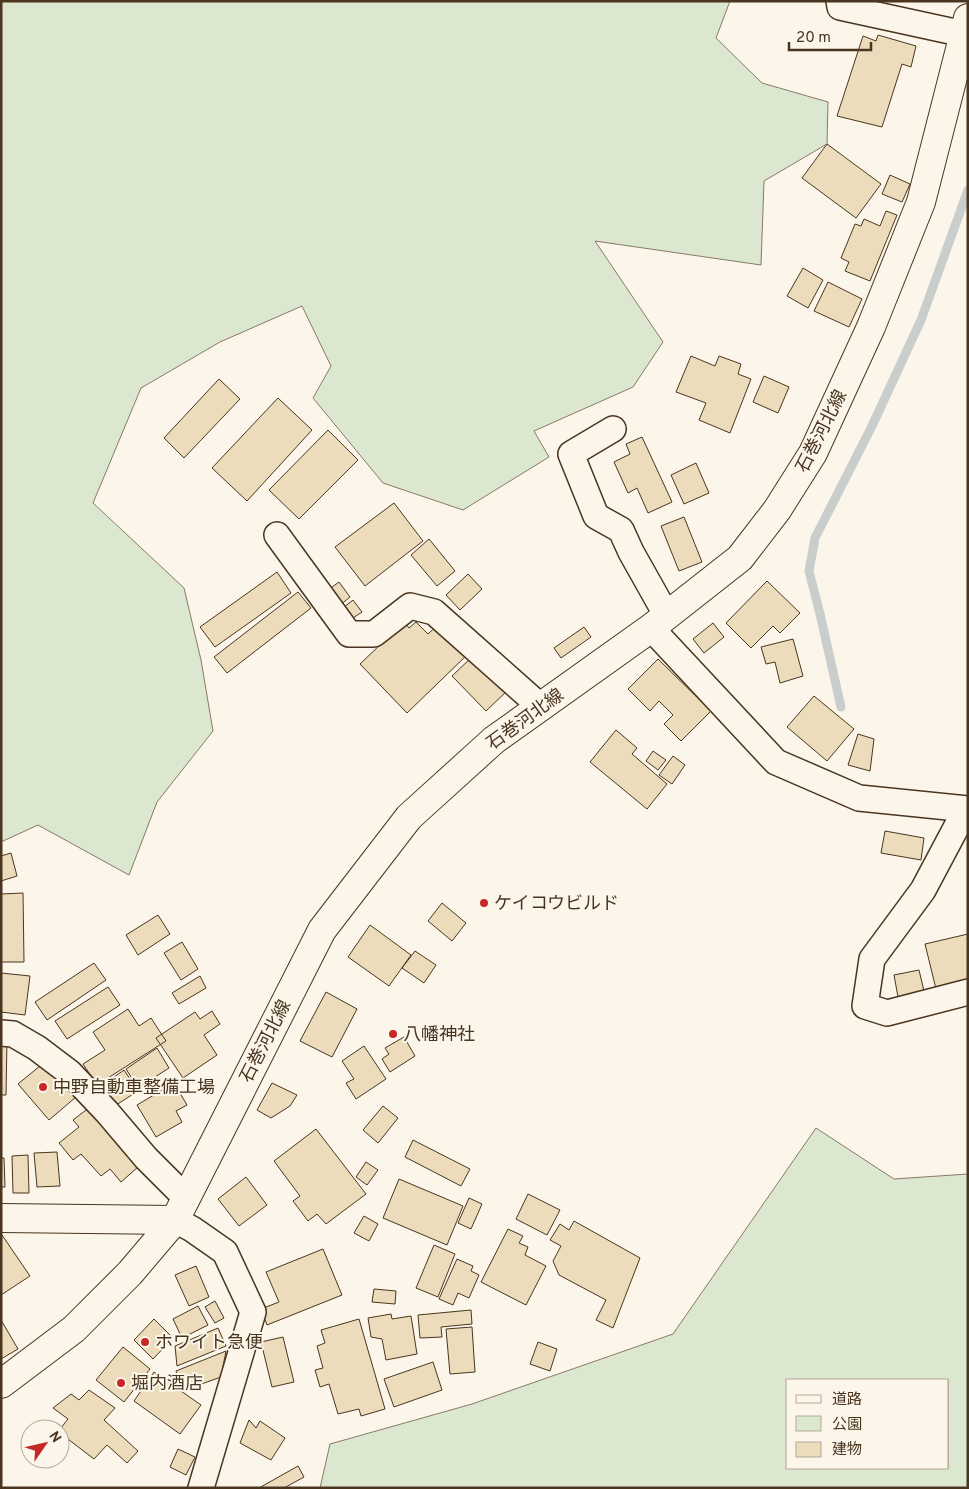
<svg xmlns="http://www.w3.org/2000/svg" width="969" height="1489" font-family="Overpass,'Noto Sans JP',sans-serif">
	<style>
		.green { fill: #dce7d0; stroke: #887966; fill-rule: evenodd }
		.lines { fill: none; stroke-linecap: round; stroke-linejoin: round }
		.stream { stroke: #c9cecd; stroke-width: 9 }
		.building { fill: #ecdcbc; stroke: #4a3520 }
		.minor-casing { stroke: #4a3520; stroke-width: 28 }
		.tertiary-casing { stroke: #4a3520; stroke-width: 30 }
		.primary-casing { stroke: #4a3520; stroke-width: 30 }
		.minor { stroke: #fbf6e9; stroke-width: 25 }
		.tertiary { stroke: #fbf6e9; stroke-width: 28 }
		.primary { stroke: #fbf6e9; stroke-width: 28 }
		.poi-dot { fill: #c62828; stroke: #fbf6e9; stroke-width: 2 }
		.labels { text-anchor: middle; stroke-width: 4; stroke-linejoin: round; paint-order: stroke }
		.street-label { font-size: 18px; fill: #4a3520; stroke: #fbf6e9 }
		.poi-label { font-size: 18px; fill: #4a3520; stroke: #fbf6e9; text-anchor: start }
	</style>
	<rect width="100%" height="100%" fill="#fbf6e9"/>
	<path class="green" d="M1 1H730L716 38 762 83 828 102 827 144 764 181 761 265 595 241 663 342 633 387 534 431 549 457 463 510 383 483 313 398 331 366 302 306 220 342 141 388 93 503 184 588 201 660 213 731 157 802 129 875 38 825 1 842Z
		M816 1128 894 1179 968 1174V1488H320L330 1444 472 1404 673 1334ZM788 1380H948V1468H788Z"/>
	<g class="lines">
		<path class="stream" d="M841 707 820 614 809 571 815 538 872 426 921 320 968 190"/>
	</g>
	<path class="building" d="M878 35 916 46 911 67 902 64 882 127 837 116 863 36 876 41Z
		M827 144 881 184 856 218 802 178Z
		M890 175 910 184 902 202 882 194Z
		M886 211 897 215 870 281 845 271 849 262 841 258 855 224 861 226 864 219 880 226Z
		M803 268 823 280 808 308 787 296Z
		M828 282 862 299 849 327 814 311Z
		M691 356 715 366 719 356 741 364 738 374 751 379 730 433 699 420 706 403 676 392Z
		M764 376 789 387 778 413 753 402Z
		M219 379 240 399 184 458 164 438Z
		M278 398 312 430 247 501 212 468Z
		M328 430 358 460 299 519 269 490Z
		M642 437 672 502 648 513 637 488 628 493 614 462 630 454 626 444Z
		M696 463 709 493 684 504 671 475Z
		M394 503 423 541 365 586 335 547Z
		M684 517 702 562 679 571 661 526Z
		M429 539 455 571 437 586 411 555Z
		M277 572 291 593 215 647 200 627Z
		M468 574 482 589 460 610 446 595Z
		M767 581 800 613 780 633 773 626 751 648 726 623Z
		M339 582 350 597 339 606 328 590Z
		M298 592 311 608 227 673 214 657Z
		M353 600 362 612 347 622 339 611Z
		M404 622 409 628 416 622 428 634 439 624 468 654 407 713 360 664Z
		M713 623 724 637 704 653 693 639Z
		M584 627 591 637 561 658 554 648Z
		M793 639 803 676 780 683 775 662 766 664 761 647Z
		M473 656 507 691 486 711 452 676Z
		M658 659 711 711 681 741 664 724 673 715 659 701 650 711 628 689Z
		M814 696 854 729 827 761 787 727Z
		M616 730 637 748 632 754 667 784 647 809 590 762Z
		M858 734 874 739 870 771 848 765Z
		M653 751 666 760 658 770 646 761Z
		M673 756 685 765 672 784 659 775Z
		M885 831 924 838 921 860 881 853Z
		M11 853 17 876 1 881V856Z
		M23 893 24 962H1V894Z
		M442 903 466 923 452 941 428 921Z
		M158 915 170 934 138 955 126 935Z
		M370 925 411 955 389 986 348 957Z
		M968 934V982L936 989 925 944Z
		M182 942 198 969 181 980 164 953Z
		M415 951 436 965 424 983 402 968Z
		M94 963 106 980 47 1020 35 1002Z
		M919 970 924 991 898 997 894 975Z
		M1 973 30 976 25 1015 1 1012Z
		M200 976 206 988 179 1004 172 993Z
		M108 987 120 1005 67 1039 55 1021Z
		M326 992 357 1009 332 1057 300 1041Z
		M128 1009 139 1026 151 1018 166 1041 97 1085 83 1064 105 1050 93 1032Z
		M212 1011 220 1024 204 1035 217 1055 183 1078 156 1038 195 1012 200 1019Z
		M404 1037 415 1056 390 1072 382 1059 389 1054 385 1048Z
		M1 1039H7L6 1095H1Z
		M364 1046 386 1079 356 1099 346 1083 354 1079 342 1061Z
		M157 1048 169 1068 138 1088 126 1069Z
		M46 1061 76 1097 49 1120 18 1084Z
		M124 1070 138 1091 113 1107 100 1087Z
		M174 1083 187 1105 176 1111 182 1122 156 1137 137 1105Z
		M272 1083 297 1095 290 1106 271 1118 257 1110Z
		M383 1106 398 1118 378 1143 363 1130Z
		M90 1107 138 1167 121 1182 110 1169 101 1176 81 1154 73 1160 59 1143 79 1127 73 1120Z
		M316 1129 366 1194 326 1224 317 1214 308 1221 293 1201 300 1196 274 1161Z
		M413 1140 470 1169 461 1186 405 1157Z
		M57 1152 60 1186 37 1187 34 1153Z
		M28 1155 29 1193H13L12 1156Z
		M1 1158H4L5 1187H1Z
		M366 1162 378 1170 367 1185 356 1177Z
		M246 1177 267 1205 239 1226 218 1199Z
		M399 1179 463 1206 447 1245 383 1218Z
		M528 1194 560 1210 547 1235 516 1219Z
		M469 1198 482 1204 471 1229 458 1223Z
		M364 1216 378 1224 369 1241 354 1233Z
		M574 1221 640 1258 613 1328 596 1320 606 1300 559 1275 553 1261 561 1246 550 1240 560 1224 569 1230Z
		M508 1229 523 1236 519 1243 528 1247 525 1255 546 1266 526 1305 481 1282Z
		M2 1235 30 1276 1 1295V1236Z
		M434 1245 455 1254 438 1297 416 1288Z
		M323 1249 342 1295 267 1325 261 1309 279 1302 266 1272Z
		M457 1259 473 1266 471 1271 479 1275 469 1298 458 1293 453 1305 439 1299Z
		M196 1266 209 1297 189 1306 175 1275Z
		M374 1289 396 1291 395 1304 372 1302Z
		M215 1301 224 1318 215 1323 205 1307Z
		M198 1306 208 1325 182 1338 173 1319Z
		M471 1310 472 1324 441 1327 442 1337 420 1338 418 1315Z
		M391 1314 392 1319 411 1316 417 1354 386 1360 382 1339 371 1337 368 1318Z
		M154 1319 173 1338 153 1359 134 1340Z
		M359 1319 385 1409 361 1416 359 1409 338 1414 329 1384 320 1387 315 1370 323 1368 317 1346 325 1343 321 1330Z
		M1 1320 18 1349 1 1359Z
		M472 1327 475 1372 450 1374 446 1329Z
		M218 1328 226 1346 177 1366 175 1346Z
		M283 1337 294 1382 272 1387 261 1342Z
		M538 1342 557 1349 550 1371 530 1364Z
		M123 1347 150 1369 124 1402 96 1380Z
		M226 1351 221 1377 182 1391 176 1371Z
		M433 1362 442 1390 394 1407 384 1379Z
		M154 1372 201 1405 180 1434 134 1401Z
		M89 1390 115 1408 104 1420 138 1451 127 1463 107 1445 94 1459 60 1433V1429L68 1419 53 1408 71 1394 79 1400Z
		M249 1420 256 1428 260 1421 285 1438 271 1460 240 1443Z
		M178 1449 195 1457 186 1475 170 1467Z
		M298 1466 304 1477 284 1488H259Z"/>
	<g class="lines">
		<defs>
			<path id="minor" d="M839 1 840 7 964 34
				M613 429 571 454 596 516 621 530 631 552 667 616
				M277 535 349 634H374L410 606 434 612 541 707
				M651 628 776 762 859 798 968 809
				M966 809 923 890 872 959 865 1006 887 1013 968 992
				M1 1033 13 1034 37 1048 70 1073 107 1112 146 1158 186 1198
				M175 1220 192 1229 225 1252 253 1312 201 1488"/>
			<path id="tertiary" d="M1 1218 175 1220"/>
			<path id="primary" d="M1 1384 74 1329 130 1273 175 1220 322 930 409 817 494 740 651 628 740 558 777 510 813 453 871 327 921 202 968 18"/>
		</defs>
		<use href="#minor" class="minor-casing"/>
		<use href="#tertiary" class="tertiary-casing"/>
		<use href="#primary" class="primary-casing"/>
		<use href="#minor" class="minor"/>
		<use href="#tertiary" class="tertiary"/>
		<use href="#primary" class="primary"/>
	</g>
	<g class="poi-dot">
		<circle cx="484" cy="903" r="5"/>
		<circle cx="393" cy="1034" r="5"/>
		<circle cx="43" cy="1087" r="5"/>
		<circle cx="145" cy="1342" r="5"/>
		<circle cx="121" cy="1383" r="5"/>
	</g>
	<g class="labels">
		<g class="street-label">
			<text transform="translate(821 431) rotate(-63)" y="6">石巻河北線</text>
			<text transform="translate(525 719) rotate(-36)" y="6">石巻河北線</text>
			<text transform="translate(265 1041) rotate(-63)" y="6">石巻河北線</text>
		</g>
		<g class="poi-label">
			<text x="494" y="909">ケイコウビルド</text>
			<text x="403" y="1040">八幡神社</text>
			<text x="53" y="1093">中野自動車整備工場</text>
			<text x="155" y="1348">ホワイト急便</text>
			<text x="131" y="1389">堀内酒店</text>
		</g>
	</g>
	<rect width="969" height="1489" fill="none" stroke="#4a3520" stroke-width="5"/>
	<rect x="786" y="1379" width="162" height="90" fill="#fbf6e9" stroke="#b4a999"/>
	<rect x="796" y="1395" width="25" height="8" fill="#fbf6e9" stroke="#b4a999"/>
	<text x="832" y="1404" font-size="15" fill="#4a3520">道路</text>
	<rect x="796" y="1416" width="25" height="15" fill="#dce7d0" stroke="#b4a999"/>
	<text x="832" y="1429" font-size="15" fill="#4a3520">公園</text>
	<rect x="796" y="1442" width="25" height="15" fill="#ecdcbc" stroke="#b4a999"/>
	<text x="832" y="1454" font-size="15" fill="#4a3520">建物</text>
	<g transform="translate(45 1444) rotate(56)"><circle r="24" fill="#fbf6e9" stroke="#b4a999"/>
	<path d="M0-4L9 19L0 12L-9 19Z" fill="#c62828"/>
	<text y="-8" font-size="14" font-weight="bold" text-anchor="middle" fill="#4a3520">N</text>
	</g>
	<path d="M789 42v8h82v-8" fill="none" stroke="#4a3520" stroke-width="2.5"/>
	<text x="796" y="42" font-size="15" fill="#4a3520" stroke="#fbf6e9" stroke-width="4" paint-order="stroke">20 m</text>
</svg>
